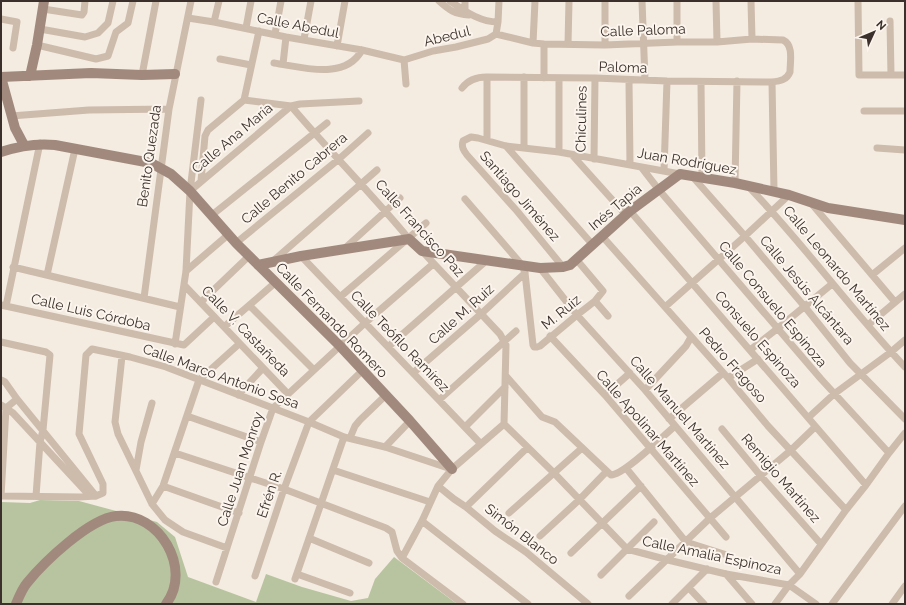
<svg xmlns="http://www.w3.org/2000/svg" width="906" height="605" font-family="Raleway,sans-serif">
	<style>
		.green { fill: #b8c4a0 }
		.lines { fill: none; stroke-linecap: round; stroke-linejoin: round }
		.street { stroke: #cdbbac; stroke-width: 7 }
		.secondary { stroke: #a18a7d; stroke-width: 10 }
		.labels { text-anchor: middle; stroke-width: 4; stroke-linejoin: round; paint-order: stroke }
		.street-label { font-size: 14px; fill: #3b302b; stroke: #fbf5ee }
	</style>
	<rect width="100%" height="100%" fill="#f4ebe1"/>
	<path class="green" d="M40 500 79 501 157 522 175 537 188 577 256 602 266 574 302 587 351 601 368 598 375 579 394 557 457 604H1V502L30 503Z"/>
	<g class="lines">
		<path class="street" d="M439 1C450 11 455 14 469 15
			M450 1C465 11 479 22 498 22
			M465 1V11
			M642 1 645 80
			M716 1 717 42
			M751 1 752 39
			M858 1 859 75H905
			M43 9 82 15 84 12 85 1
			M188 18 214 22 286 37 362 50 404 60 433 51 456 47 488 39 496 34
			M1 19 17 22 13 48
			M890 21 891 75
			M214 22 219 1
			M246 28 251 1
			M40 29 85 37 98 33 108 23 113 1
			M275 34 281 1
			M496 34 498 22 499 1
			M304 39 311 1
			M677 42V1
			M533 43 535 1
			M568 44 569 1
			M37 45 96 59 108 56 116 32 128 23 133 1
			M605 45V1
			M337 46 345 1
			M220 59 251 65
			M404 60 406 84
			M274 63C302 67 345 81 362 50
			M283 64 286 37
			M142 75 156 1
			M524 77V147
			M544 78V44
			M629 81 630 165
			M701 82 702 178
			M772 82 774 191
			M462 88C468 80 477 77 487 77L595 78 667 81 772 82C780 81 787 80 790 72 790 62 794 45 783 40L752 39 717 42H677L605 45 544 44 533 43 496 34
			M244 100 291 106C329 151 371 193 409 239
			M244 100 259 31
			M864 111H905
			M11 116 89 110 169 109
			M487 140V77
			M506 146 592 244
			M877 148 905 150
			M559 152V78
			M573 156 626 215
			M594 159 595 78
			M642 168 659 190 821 379 889 453
			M664 171 667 81
			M692 176 745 236 805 307 850 363 905 419
			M201 181 205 136 208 130 244 100
			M735 183 737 81
			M748 186C804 244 850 309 905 367
			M190 191 291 106 300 104 359 101
			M465 199 522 265 525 273 533 345 534 347H537L540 346 577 315 595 301 603 291 576 259
			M811 203 895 302
			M630 211 866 485
			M212 215 327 123
			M602 236 728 378 768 426 846 510
			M236 243 339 159 368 133
			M344 249 400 198
			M422 251 500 334 506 345 504 424
			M301 256 481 444
			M272 262 377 170
			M13 267 180 307
			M563 267 517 211 467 155C464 151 461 147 463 141L471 137 478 138 506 146 559 152 680 174
			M540 268 577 315 645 390 800 574
			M186 271 229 234
			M47 275 75 149
			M872 275 905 248
			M185 286 288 394
			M340 297 426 223
			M144 298 169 109 191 1
			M595 301 608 316
			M201 302 249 256
			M1 305 184 345 214 317
			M6 306 40 143
			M250 306 314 370
			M665 307 745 236 789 195
			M868 325 905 294
			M224 327 276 282
			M550 336 605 395 726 537
			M1 342 46 352 50 355 43 430 40 442 36 496
			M175 344 186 271 190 191 201 100
			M388 347 487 260
			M750 350 777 329 832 284
			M122 356 115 422 118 434 152 504 165 520 183 532 227 548
			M413 373 481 314 525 273
			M506 376 542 417 555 422 611 475C624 475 663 436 675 426
			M728 378 758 359
			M1 380 5 382 17 399 96 496
			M645 390 686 346 691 337
			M238 395 263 368
			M605 395 630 373
			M439 400 516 331
			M1 405 13 413 90 496
			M187 416 261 442
			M809 417 834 394 891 352 905 340
			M669 419 723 373
			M504 424 553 472 627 549 668 560 726 574 789 585 816 604
			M465 427 505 387
			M722 429 760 475 821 544
			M350 438 355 426 360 420 386 395
			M385 447 410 421
			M175 453 284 489 386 528 392 532 397 551 402 558 463 604
			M626 468 686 542 730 556
			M136 470 141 442 152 403
			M333 470 430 502
			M163 486 239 513
			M438 486 454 499 466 507 495 531 526 552 588 604
			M1 496 79 497 96 496 103 493V484L79 434 86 355 92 349 130 357 166 367 309 422 344 437 385 447 451 469
			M1 496 6 408 17 399
			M152 504 163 486 199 380 239 344
			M466 507 527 448
			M509 513 582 448
			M422 521 528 604
			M540 536 579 500 606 472
			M309 538 369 563
			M571 553 641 486
			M402 558 422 521 438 486 452 469 504 424
			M297 574 350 593
			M726 574 752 604
			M601 575 654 522
			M255 576 284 489 309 422 363 370
			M295 579 344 437
			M216 582 261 442 273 408 365 323 433 264
			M689 588 704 604
			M629 596 709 519 790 451 815 427
			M672 604 707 569
			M775 604 789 585 800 574 846 510 866 485 889 453 905 433
			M832 604 905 506
			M892 604 905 586"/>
		<path class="secondary" d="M30 76 37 45 44 1
			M1 77 91 73 142 75 175 74
			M1 77 15 128 24 145
			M1 152C19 146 36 143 55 145L151 163 171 174 190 191 236 243 340 346 410 421 452 469
			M258 265 301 256 409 239 422 251 540 268 563 267 570 265 630 211 680 174 735 183 789 195 828 208 905 220
			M16 604C19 597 22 589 27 583 44 562 89 519 116 516 159 511 193 569 166 604"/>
	</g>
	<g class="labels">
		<g class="street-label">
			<text transform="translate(298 25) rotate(11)" y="5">Calle Abedul</text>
			<text transform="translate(643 30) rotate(-2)" y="5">Calle Paloma</text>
			<text transform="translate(447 36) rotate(-14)" y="5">Abedul</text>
			<text transform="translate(623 67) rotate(2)" y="5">Paloma</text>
			<text transform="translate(581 119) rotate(-89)" y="5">Chiculines</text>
			<text transform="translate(232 138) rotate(-40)" y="5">Calle Ana María</text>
			<text transform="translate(149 156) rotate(-82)" y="5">Benito Quezada</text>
			<text transform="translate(687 161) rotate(10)" y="5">Juan Rodríguez</text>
			<text transform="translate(294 178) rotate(-40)" y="5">Calle Benito Cabrera</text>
			<text transform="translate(520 196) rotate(49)" y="5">Santiago Jiménez</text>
			<text transform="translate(615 207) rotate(-40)" y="5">Inés Tapia</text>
			<text transform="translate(420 228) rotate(48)" y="5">Calle Francisco Paz</text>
			<text transform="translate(837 268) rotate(50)" y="5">Calle Leonardo Martínez</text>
			<text transform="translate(807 290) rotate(50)" y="5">Calle Jesús Alcántara</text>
			<text transform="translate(773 304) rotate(50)" y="5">Calle Consuelo Espinoza</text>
			<text transform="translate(91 312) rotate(13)" y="5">Calle Luis Córdoba</text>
			<text transform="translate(561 312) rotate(-39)" y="5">M. Ruiz</text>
			<text transform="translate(461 314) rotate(-42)" y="5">Calle M. Ruiz</text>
			<text transform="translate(332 320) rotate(46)" y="5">Calle Fernando Romero</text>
			<text transform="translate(246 331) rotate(46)" y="5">Calle V. Castañeda</text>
			<text transform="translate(758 339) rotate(49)" y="5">Consuelo Espinoza</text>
			<text transform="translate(400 341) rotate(46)" y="5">Calle Teófilo Ramírez</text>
			<text transform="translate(733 365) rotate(49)" y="5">Pedro Fragoso</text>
			<text transform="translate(221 376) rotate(20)" y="5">Calle Marco Antonio Sosa</text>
			<text transform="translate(680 412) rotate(49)" y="5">Calle Manuel Martínez</text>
			<text transform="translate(648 428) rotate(49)" y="5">Calle Apolinar Martínez</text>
			<text transform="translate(240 469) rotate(-72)" y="5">Calle Juan Monroy</text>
			<text transform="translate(781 478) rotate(49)" y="5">Remigio Martínez</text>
			<text transform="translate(269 494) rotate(-71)" y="5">Efrén R.</text>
			<text transform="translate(522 534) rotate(38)" y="5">Simón Blanco</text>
			<text transform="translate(712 555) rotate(12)" y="5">Calle Amalia Espinoza</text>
		</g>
	</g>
	<rect width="906" height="605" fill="none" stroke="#3b302b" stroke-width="4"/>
	<g transform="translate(874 32) rotate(46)" stroke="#fbf5ee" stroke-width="3" paint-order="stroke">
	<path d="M0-3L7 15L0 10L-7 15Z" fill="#3b302b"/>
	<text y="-6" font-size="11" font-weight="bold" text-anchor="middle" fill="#3b302b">N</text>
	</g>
</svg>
